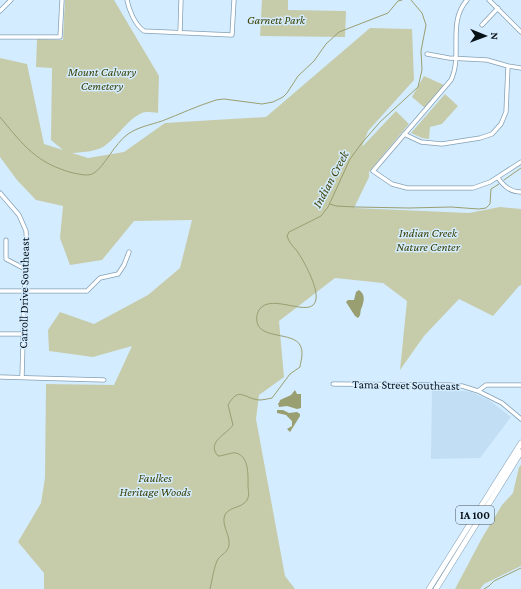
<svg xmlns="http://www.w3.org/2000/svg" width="521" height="589" font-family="'Crimson Pro',serif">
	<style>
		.built { fill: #c1def4 }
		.green { fill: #c6cbaa }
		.water { fill: #999f70 }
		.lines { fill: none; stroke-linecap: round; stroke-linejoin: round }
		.stream { stroke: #999f70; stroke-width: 1 }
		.minor-casing { stroke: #83a0b5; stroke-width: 5 }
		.highway-casing { stroke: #83a0b5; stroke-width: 6 }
		.minor { stroke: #fff; stroke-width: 3.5 }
		.highway { stroke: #fff; stroke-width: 5 }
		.labels { text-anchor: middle; stroke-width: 3; stroke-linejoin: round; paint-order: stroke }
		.shield { fill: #d4ecff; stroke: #44535d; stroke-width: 1 }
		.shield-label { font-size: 11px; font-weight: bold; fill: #071118 }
		.park-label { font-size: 12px; font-style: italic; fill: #3b4004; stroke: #d4ecff }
		.street-label { font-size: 12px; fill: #071118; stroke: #d4ecff }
		.water-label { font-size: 13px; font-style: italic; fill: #43470f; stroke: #d4ecff }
	</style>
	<rect width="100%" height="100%" fill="#d4ecff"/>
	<path class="built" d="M432 387 471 392 489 400 511 417 480 458 431 459Z"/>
	<path class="green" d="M65 0H114L159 76 158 113C154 112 149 112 145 112 131 115 118 136 107 144 98 152 83 152 72 153L88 158 124 152 165 123 266 117 370 28 412 29 414 80 368 131 362 147 396 111 409 124 369 172V177L354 208 469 213 500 207 521 209V285L519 286 493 316 459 299 424 336 400 370 407 301 383 283 335 278 279 321 284 377 259 395 256 419 285 576 295 589H44V573L18 542 41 503 45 478 46 384 114 385 132 346 93 357 49 351 48 330 60 312 94 324 148 295 180 268 192 220 134 221 102 260 70 265 60 238 63 206 36 200 17 180 0 157V58L27 64 44 144 63 150 51 140 52 68 36 67 37 39 63 40Z
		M262 0H288V10L346 11 345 37 260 36Z
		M424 76 444 85 425 108 412 97Z
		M445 94 458 106 442 124 430 127 429 139 422 138 411 133Z
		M521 465V566L484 584 480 589H455L482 538 502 505 513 493 519 467Z"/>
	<path class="water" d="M359 290C366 295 364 302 361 309 360 313 361 315 358 318L355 316 346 302 348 300H354L356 292Z
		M295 390 297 394H301V408L297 409 287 406 279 407 278 403H279L280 400 291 395Z
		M277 410H283L289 413 297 412 300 414V416L290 432 287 429 292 426V421L286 415 277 413Z"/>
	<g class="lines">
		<path class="stream" d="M0 117C23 145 36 163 73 173 80 174 88 177 94 173 105 166 114 144 128 134 138 127 150 125 162 121 180 114 197 106 216 100L224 99 262 104 273 102 283 97 287 93 298 76 314 61 326 44 339 32 388 13 398 1 402 0
			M504 180 521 168
			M330 204 336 206 356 207 409 208 451 207 479 209 486 208 490 204 491 189 499 184
			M210 589C212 581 214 566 218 559 222 554 228 552 229 545 230 535 223 528 224 518 226 506 242 509 247 500 250 495 248 490 248 485 248 475 249 456 236 453 231 452 224 456 218 456 206 442 226 435 233 425L228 405C239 386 243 398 259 400 263 400 267 399 272 398L290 374 300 367C301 360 304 352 300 345 293 332 260 339 257 322 256 317 257 314 259 310 271 291 313 321 316 299 318 287 304 261 297 251 293 246 289 243 287 236L289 232 321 216 328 207 350 159 361 144 380 122 418 87 422 70 421 51 426 25 422 13 411 0
			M484 589 489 586 494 581 521 568"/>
		<defs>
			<path id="minor" d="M127 0C129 10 135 25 144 31L232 35 234 0
				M467 0C447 22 463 55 451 80L373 171 392 184 407 188H473L490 182 521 162
				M489 0 521 32
				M0 11 11 0
				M482 25 498 8
				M180 33 181 0
				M0 37H60L62 0
				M427 54 449 58 487 60 508 66 521 68
				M404 134 421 142 442 144 480 138 492 134 501 124 506 112 508 66
				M498 178C504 186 510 192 521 192
				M0 193 19 215 26 231 27 251 25 269 22 377
				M6 240V259L25 269
				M0 291H87L100 278 118 274 124 265 129 252
				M0 334H23
				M0 377 104 380
				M333 384 449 385 462 386 478 391 486 385H521
				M478 391 502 403 521 419"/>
			<path id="highway" d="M429 589 521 443
				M436 589 521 452"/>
		</defs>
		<use href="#minor" class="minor-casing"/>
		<use href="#highway" class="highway-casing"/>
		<use href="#minor" class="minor"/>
		<use href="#highway" class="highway"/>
	</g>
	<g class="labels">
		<rect class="shield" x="456" y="506" width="38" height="18" rx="3"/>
		<g class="shield-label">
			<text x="475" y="519">IA 100</text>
		</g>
		<g class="park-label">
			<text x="276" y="24">Garnett Park</text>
			<text x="102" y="76">Mount Calvary<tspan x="102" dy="14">Cemetery</tspan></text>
			<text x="428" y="237">Indian Creek<tspan x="428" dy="14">Nature Center</tspan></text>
			<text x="155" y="482">Faulkes<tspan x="155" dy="14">Heritage Woods</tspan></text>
		</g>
		<g class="street-label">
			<text transform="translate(24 293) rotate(-89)" y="4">Carroll Drive Southeast</text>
			<text transform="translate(406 385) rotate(1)" y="4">Tama Street Southeast</text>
		</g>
		<g class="water-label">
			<text transform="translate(330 179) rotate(-62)" y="5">Indian Creek</text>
		</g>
	</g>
	<g transform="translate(485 36) rotate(91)" stroke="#d4ecff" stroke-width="3" paint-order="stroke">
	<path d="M0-3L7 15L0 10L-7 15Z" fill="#071118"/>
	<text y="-6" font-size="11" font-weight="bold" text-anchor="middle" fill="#071118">N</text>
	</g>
</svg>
